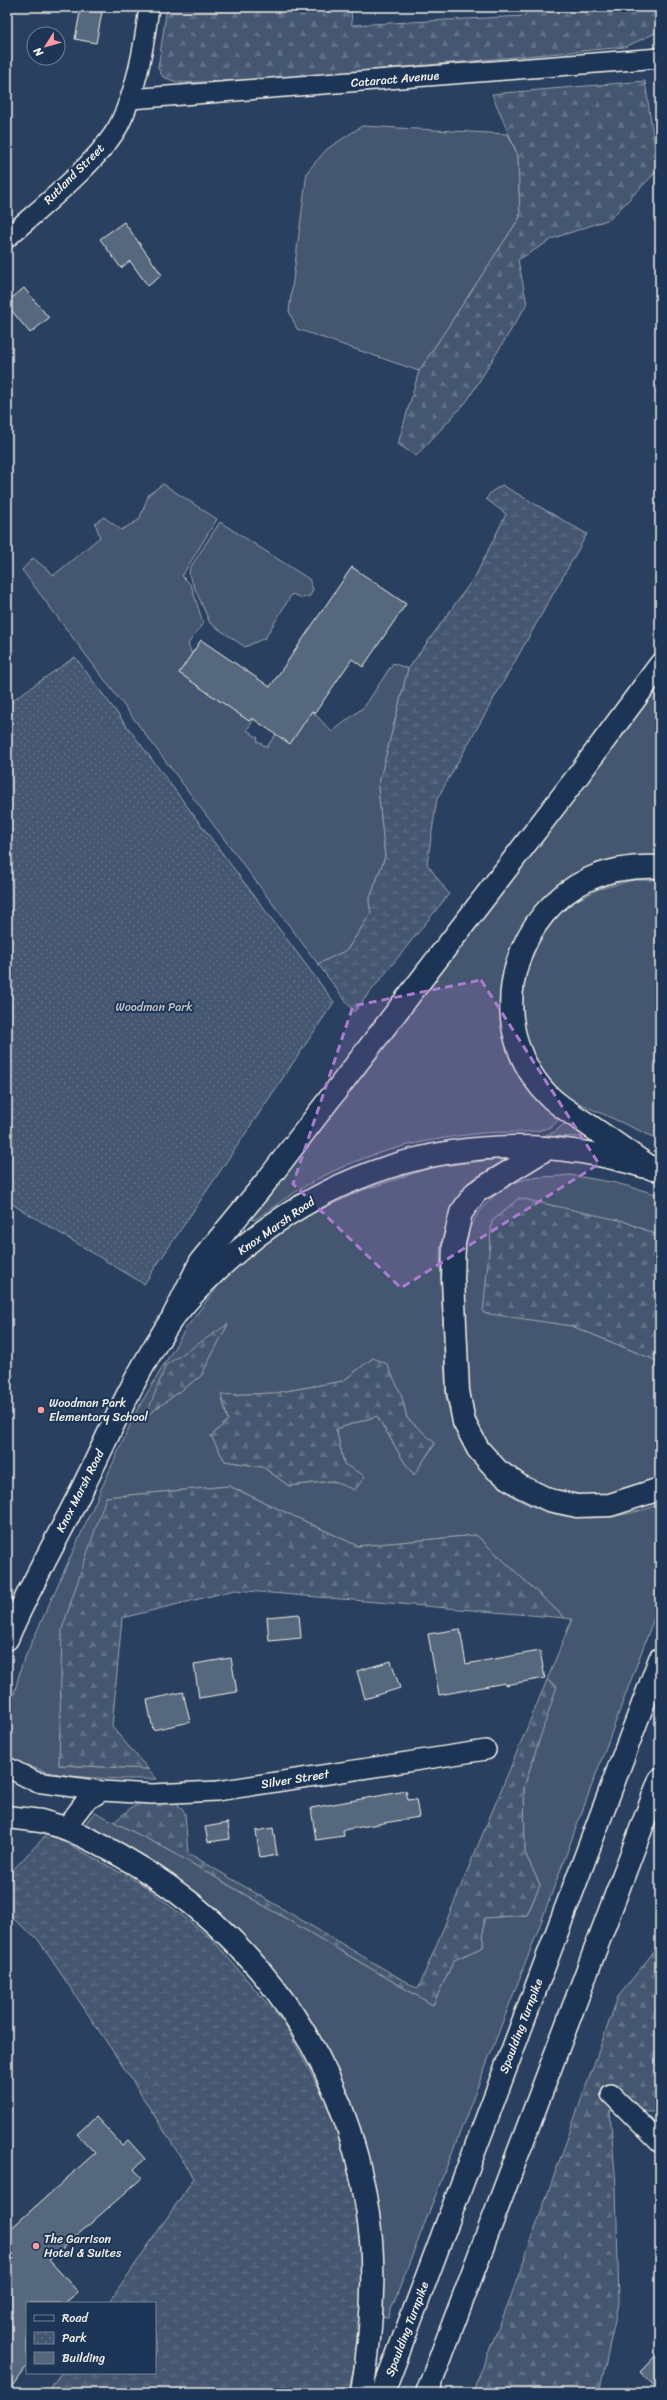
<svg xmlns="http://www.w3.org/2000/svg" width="667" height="2400" font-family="Sriracha,sans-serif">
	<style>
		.grass { fill: #445771; stroke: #9ca4ac; fill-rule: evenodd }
		.forest { fill: url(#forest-firs); stroke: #9ca4ac }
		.wetland { fill: url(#wetland-marsh); stroke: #9ca4ac }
		.park { fill: url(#park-dots); stroke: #9ca4ac }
		.building { fill: #56677d; stroke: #f4f1e8 }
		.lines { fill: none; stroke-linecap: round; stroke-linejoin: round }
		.minor-casing { stroke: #f4f1e8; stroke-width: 22 }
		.secondary-casing { stroke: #f4f1e8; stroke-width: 25 }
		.motorway-casing { stroke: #f4f1e8; stroke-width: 25 }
		.minor { stroke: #1d3557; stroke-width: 19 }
		.secondary { stroke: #1d3557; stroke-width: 22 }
		.motorway { stroke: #1d3557; stroke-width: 22 }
		.marked { fill: #ab7bcf; fill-opacity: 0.2; stroke: #ab7bcf; stroke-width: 3; stroke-dasharray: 8 5; stroke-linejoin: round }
		.poi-dot { fill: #ff9aa2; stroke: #1d3557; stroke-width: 1.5 }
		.labels { text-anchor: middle; stroke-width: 4; stroke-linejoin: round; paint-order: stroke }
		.street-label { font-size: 12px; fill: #f4f1e8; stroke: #1d3557 }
		.park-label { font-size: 12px; fill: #bfc3c4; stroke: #1d3557 }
		.poi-label { font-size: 12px; fill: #f4f1e8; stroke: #1d3557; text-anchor: start }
	</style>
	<defs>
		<pattern id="forest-firs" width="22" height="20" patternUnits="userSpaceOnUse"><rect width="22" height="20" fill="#445771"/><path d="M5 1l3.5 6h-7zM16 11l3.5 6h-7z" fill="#607085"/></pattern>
		<pattern id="wetland-marsh" width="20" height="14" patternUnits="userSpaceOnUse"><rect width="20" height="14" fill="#445771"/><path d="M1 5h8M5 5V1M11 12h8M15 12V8" fill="none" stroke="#607085"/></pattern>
		<pattern id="park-dots" width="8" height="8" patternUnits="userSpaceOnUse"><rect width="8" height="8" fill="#445771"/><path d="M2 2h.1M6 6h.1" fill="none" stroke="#607085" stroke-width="1.8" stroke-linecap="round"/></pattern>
	</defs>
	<rect width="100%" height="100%" fill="#2a4060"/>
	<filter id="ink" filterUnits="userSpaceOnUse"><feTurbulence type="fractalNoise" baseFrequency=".025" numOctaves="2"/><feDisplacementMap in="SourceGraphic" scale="8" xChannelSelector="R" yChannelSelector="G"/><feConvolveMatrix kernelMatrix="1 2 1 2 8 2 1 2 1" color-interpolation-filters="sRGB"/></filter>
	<g filter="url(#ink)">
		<path class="grass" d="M362 126 508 134 518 156 520 217 419 371 297 329 289 311 307 172 327 149Z
			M163 484 217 519 182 576 191 585 203 623 188 644 192 654 249 721 252 718 254 719 247 730 258 738 257 741 267 747 276 734 312 711 332 732 365 706 393 663 408 669 378 787 385 857 369 901 371 913 347 950 318 964 22 570 33 558 54 575 100 537 95 523 104 517 121 530 139 520 149 494Z
			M220 522 309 579 313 589 310 596 302 598 292 594 265 638 245 647 210 623 189 575 190 568Z
			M660 681V859L563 883 534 909 514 941 502 979V1018L561 1117C558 1120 555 1124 552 1126 537 1135 502 1131 483 1133 389 1143 331 1163 255 1220L245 1218Z
			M633 880H660V1140L574 1101 571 1105 538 1070 521 1024 523 975 544 928 568 905 599 889Z
			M567 1121 586 1134 582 1137 543 1136 555 1132Z
			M500 1159 503 1161C500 1169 488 1171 481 1176 454 1194 443 1224 440 1255L446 1397C471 1500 562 1542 660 1504V1602L534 1941 388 2318 380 2317 339 2079 183 1885 120 1844 85 1824 95 1812 169 1850 433 2005 454 1960 483 1947 484 1918 527 1915 540 1885 525 1853 524 1787 556 1686 547 1680 572 1619 565 1618 476 1535 358 1546 229 1486 106 1497 59 1765 148 1769 157 1779C122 1779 58 1780 27 1765L25 1771 12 1761 7 1752V1720L22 1664 137 1410 186 1328 221 1282 257 1250 295 1221 363 1190 433 1167ZM227 1325 201 1376 147 1415ZM373 1358 401 1394 407 1418 435 1444 414 1474 405 1463 377 1416 336 1429 344 1464 331 1481 289 1486 263 1467 225 1461 211 1436 228 1420 222 1395 275 1393 343 1381Z
			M570 1175 616 1183 660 1195V1236L623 1221 483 1312 572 1326 660 1362V1478C640 1489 614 1498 590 1498 554 1498 509 1475 489 1445 477 1426 471 1407 466 1385L462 1245C473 1215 494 1187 526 1179 540 1176 556 1177 570 1175Z"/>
		<path class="forest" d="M167 7H351L352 25 524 16 531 7H660V31L625 47 286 78 180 83 163 77 158 68Z
			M645 81 658 170 610 219 554 238 518 260 527 304 467 401 416 456 398 444 419 371 520 217 518 156 492 94Z
			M519 1198 623 1221 660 1236V1362L572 1326 483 1313 492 1221Z
			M228 1324 201 1376 146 1416 166 1365Z
			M373 1358 387 1364 401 1394 407 1418 435 1443 414 1475 405 1463 377 1416 336 1429 344 1464 365 1476 355 1490 331 1481 289 1486 263 1467 225 1461 211 1436 228 1420 221 1395 275 1393 343 1381Z
			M229 1486 358 1546 476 1535 565 1618 235 1590 122 1618 112 1727 148 1769 59 1765 62 1629 106 1497Z
			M547 1680 557 1686 524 1787 525 1853 540 1885 527 1915 484 1918 483 1947 454 1960 433 2005 169 1850 114 1822 138 1802H176L185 1813 188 1853 418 1989Z
			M660 1944V2095L654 2112 610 2111 616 2186 619 2303 599 2393H472L510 2299 618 1997Z"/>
		<path class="wetland" d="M502 485 587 534 437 799 427 864 449 894 354 1012 318 964 347 950 371 913 369 901 385 857 378 787 408 669 476 575 506 514 486 499 491 492Z
			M48 1833 145 1886 212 1939 284 2023 326 2101 350 2170 357 2206 363 2278 358 2349 348 2393H47L61 2373H155V2303H109L194 2178 126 2071 37 1938 7 1914V1876Z"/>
		<path class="park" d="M75 657 334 1002 144 1284 7 1201V704Z"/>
		<path class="building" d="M81 7H103L96 43 75 39Z
			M124 222 162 275 148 286 130 261 121 268 100 239Z
			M24 288 49 318 30 333 7 305V302Z
			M352 567 406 604 363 667 352 659 315 713 312 711 290 744 252 718 249 721 179 673 201 640 270 687Z
			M299 1614 301 1638 269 1641 267 1617Z
			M460 1629 466 1664 540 1651 545 1678 505 1685V1683L439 1695 428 1634Z
			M231 1658 237 1692 199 1698 194 1664Z
			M391 1661 400 1688 365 1699 357 1671Z
			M183 1692 190 1722 153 1730 147 1700Z
			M406 1791 408 1800 416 1799 419 1817 343 1830 344 1836 316 1840 311 1808Z
			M228 1823 230 1839 208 1842 205 1827Z
			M273 1828 277 1855 260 1858 256 1831Z
			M96 2117 122 2145 128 2140 145 2159 134 2169 142 2178 49 2260 78 2292 65 2303H27V2366L7 2393V2232L95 2153 77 2134Z
			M660 2351V2391L640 2372Z"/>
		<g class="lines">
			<defs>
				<path id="minor" d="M130 99 660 58
					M7 238C39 209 99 162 119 125 137 89 144 47 149 7
					M7 1767 36 1782 102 1791 152 1794 217 1791 486 1750
					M65 1828 85 1802 102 1791
					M611 2094 660 2143"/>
				<path id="secondary" d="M7 1639C29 1587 58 1538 83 1487 107 1439 128 1389 156 1344 163 1334 168 1323 176 1314 292 1173 470 1112 646 1167
					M7 1817 41 1821 65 1828"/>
				<path id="motorway" d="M546 1149 476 1192 461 1213 454 1243 453 1279 458 1391 464 1422 478 1449 497 1470 520 1486 549 1500 577 1506 610 1505 660 1489
					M653 1169C632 1155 611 1140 590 1126 564 1108 548 1101 530 1072 489 1005 518 912 589 879 611 869 636 866 660 867
					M174 1315 201 1261 265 1183 577 777 660 665
					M65 1828C238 1903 354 2051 371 2240 375 2292 370 2343 362 2393
					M383 2393 660 1659
					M427 2393 660 1779"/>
			</defs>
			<use href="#minor" class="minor-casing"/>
			<use href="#secondary" class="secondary-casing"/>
			<use href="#motorway" class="motorway-casing"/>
			<use href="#minor" class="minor"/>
			<use href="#secondary" class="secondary"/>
			<use href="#motorway" class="motorway"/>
		</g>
	</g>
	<path class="marked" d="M481 980 599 1164 401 1288 293 1184 353 1006Z"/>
	<g class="poi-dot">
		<circle cx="41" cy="1410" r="4"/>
		<circle cx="36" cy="2246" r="4"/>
	</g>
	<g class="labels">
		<g class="street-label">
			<text transform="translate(395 79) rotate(-5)" y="4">Cataract Avenue</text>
			<text transform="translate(74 174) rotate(-45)" y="4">Rutland Street</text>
			<text transform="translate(276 1226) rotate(-35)" y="4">Knox Marsh Road</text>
			<text transform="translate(80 1491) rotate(-63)" y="4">Knox Marsh Road</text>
			<text transform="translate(295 1779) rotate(-9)" y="4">Silver Street</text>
			<text transform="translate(521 2026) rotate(-69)" y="4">Spaulding Turnpike</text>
			<text transform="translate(407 2329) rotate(-69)" y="4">Spaulding Turnpike</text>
		</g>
		<g class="park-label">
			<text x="154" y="1011">Woodman Park</text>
		</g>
		<g class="poi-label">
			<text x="49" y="1407">Woodman Park<tspan x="49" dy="14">Elementary School</tspan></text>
			<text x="44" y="2243">The Garrison<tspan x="44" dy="14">Hotel &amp; Suites</tspan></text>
		</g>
	</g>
	<rect width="667" height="2400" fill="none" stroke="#1d3557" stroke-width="24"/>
	<rect x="12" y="12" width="643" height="2376" fill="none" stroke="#f4f1e8" stroke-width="1.5" filter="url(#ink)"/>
	<rect x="26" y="2302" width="130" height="72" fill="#1d3557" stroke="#738091"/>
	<rect x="34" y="2315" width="20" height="6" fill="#1d3557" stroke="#738091"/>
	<text x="62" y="2322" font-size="12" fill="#f4f1e8">Road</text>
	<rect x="34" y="2332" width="20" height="12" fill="url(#park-dots)" stroke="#738091"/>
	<text x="62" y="2342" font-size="12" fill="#f4f1e8">Park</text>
	<rect x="34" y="2352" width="20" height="12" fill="#56677d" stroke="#738091"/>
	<text x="62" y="2362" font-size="12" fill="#f4f1e8">Building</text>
	<g transform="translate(46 46) rotate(233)"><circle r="19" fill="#1d3557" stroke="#738091"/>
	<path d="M0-3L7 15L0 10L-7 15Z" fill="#ff9aa2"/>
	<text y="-6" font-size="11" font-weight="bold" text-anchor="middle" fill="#f4f1e8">N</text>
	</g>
</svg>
